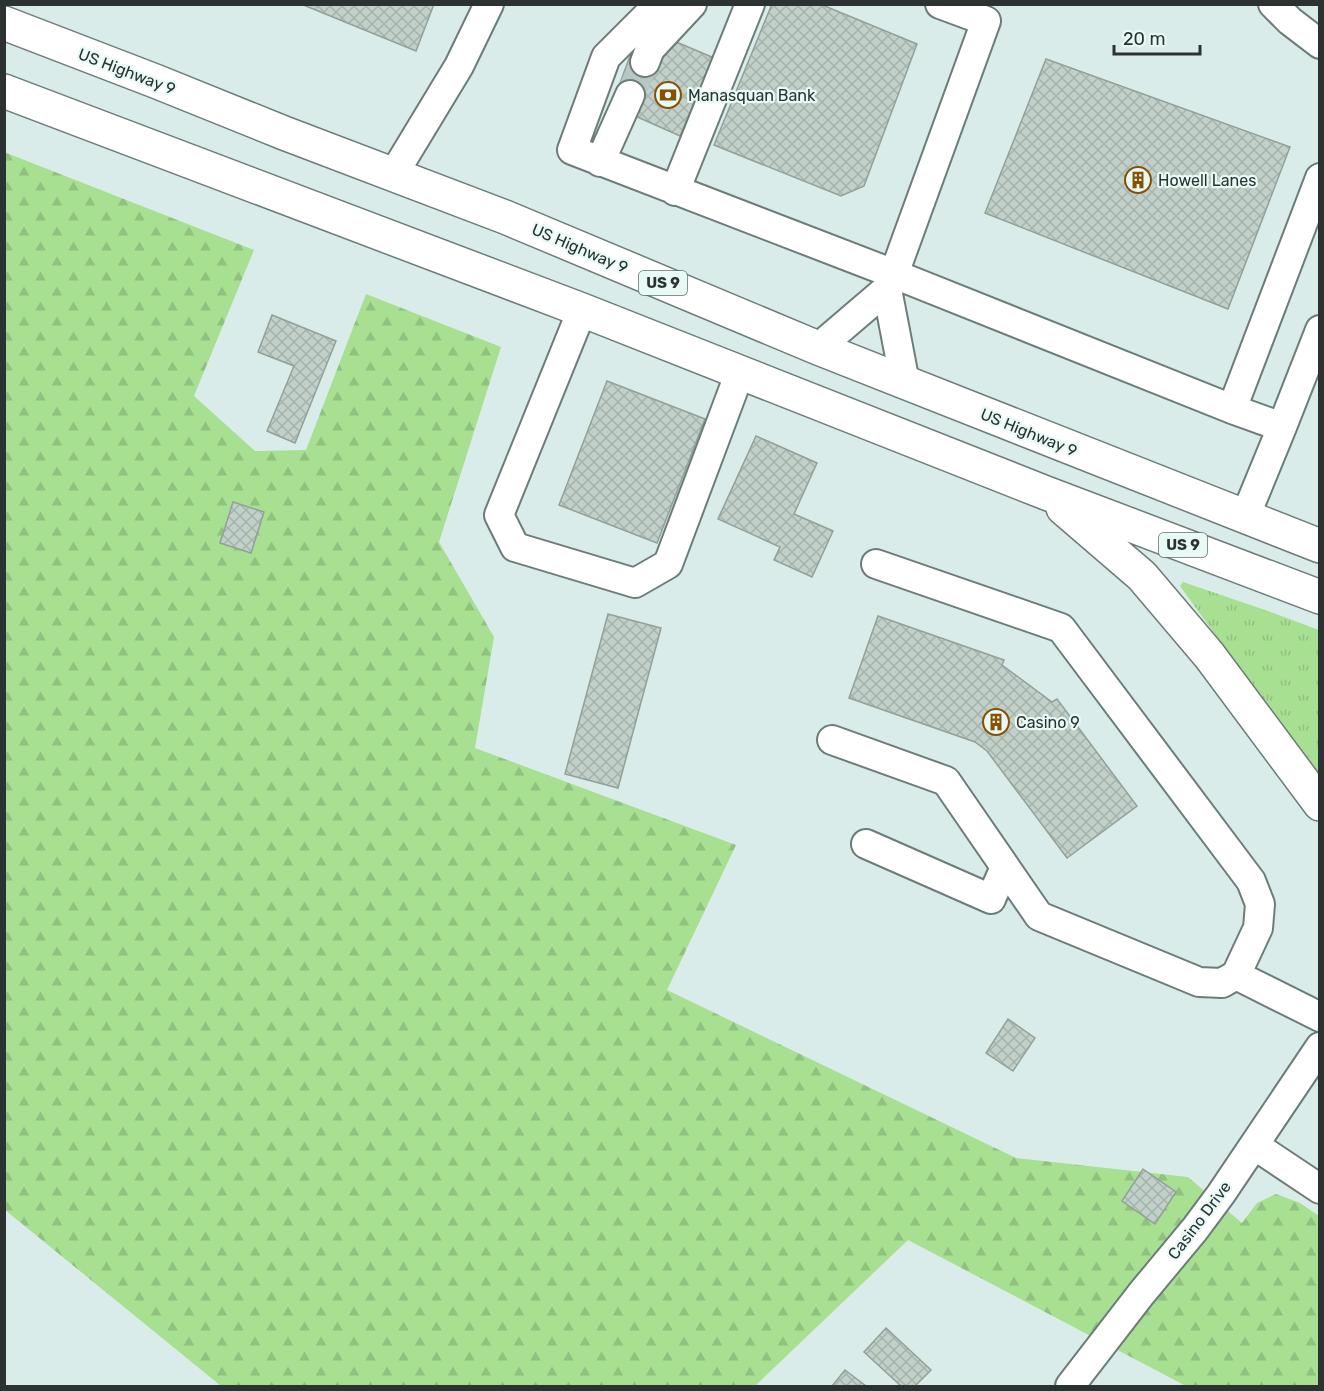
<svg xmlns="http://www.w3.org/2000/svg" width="1324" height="1391" font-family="Rubik,sans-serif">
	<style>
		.grass { fill: url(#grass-tufts) }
		.forest { fill: url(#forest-firs) }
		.building { fill: url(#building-cross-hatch); stroke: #92a098; stroke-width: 1.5 }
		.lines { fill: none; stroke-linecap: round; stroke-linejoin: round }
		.minor-tunnel { stroke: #b7c7c4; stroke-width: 28; stroke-dasharray: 28 14; stroke-linecap: butt }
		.minor-casing { stroke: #6c7c79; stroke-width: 32 }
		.highway-casing { stroke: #6c7c79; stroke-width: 36 }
		.minor { stroke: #fff; stroke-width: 28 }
		.highway { stroke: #fff; stroke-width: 33 }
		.labels { text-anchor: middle; stroke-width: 4.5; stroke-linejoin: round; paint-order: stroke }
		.shield { fill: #e7faf6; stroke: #636e6c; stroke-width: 1.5 }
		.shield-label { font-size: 15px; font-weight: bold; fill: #2b3231 }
		.street-label { font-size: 16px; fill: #2b3231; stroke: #e7faf6 }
		.poi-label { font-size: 16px; fill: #2b3231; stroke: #e7faf6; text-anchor: start }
	</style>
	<defs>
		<pattern id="grass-tufts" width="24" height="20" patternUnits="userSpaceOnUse" patternTransform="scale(1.5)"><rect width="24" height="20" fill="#a7e091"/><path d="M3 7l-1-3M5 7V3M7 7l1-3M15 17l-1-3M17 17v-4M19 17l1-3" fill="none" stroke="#90c17e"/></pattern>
		<pattern id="forest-firs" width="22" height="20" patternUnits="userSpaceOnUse" patternTransform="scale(1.5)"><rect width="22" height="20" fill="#a7e091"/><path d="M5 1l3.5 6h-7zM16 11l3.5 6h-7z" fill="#90c17e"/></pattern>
		<pattern id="building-cross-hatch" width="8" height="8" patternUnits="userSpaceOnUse" patternTransform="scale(1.5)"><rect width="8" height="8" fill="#c1d0c8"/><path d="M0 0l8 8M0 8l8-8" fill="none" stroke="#a6b3ac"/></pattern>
	</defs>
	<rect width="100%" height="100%" fill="#daece9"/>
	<path class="grass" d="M1183 582 1268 611 1319 630V775L1198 611 1180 586Z"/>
	<path class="forest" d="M4 152 254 250 194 396 255 451 306 450 366 294 501 347 439 542 494 637 475 748 736 845 667 990 1016 1158 1188 1177 1242 1223 1257 1203 1276 1194 1300 1203 1319 1216V1386H1186L908 1240 755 1386H221L5 1210Z"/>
	<path class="building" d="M301 4H434L416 51Z
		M772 4H820L917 44 864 186 841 196 714 145Z
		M667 38 714 58 680 136 633 115Z
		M631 53 653 62 640 95 619 86Z
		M1046 59 1290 147 1228 309 985 213Z
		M272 315 336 341 295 443 267 431 294 366 258 352Z
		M607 381 705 419 657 543 559 505Z
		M756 436 817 463 794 514 833 531 812 577 774 560 780 547 718 519Z
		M233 502 264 512 251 553 220 543Z
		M608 614 661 628 618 788 565 774Z
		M878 616 1004 660 1002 665 1052 702 1057 699 1137 806 1067 858 987 751 975 742 849 698Z
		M1008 1019 1035 1038 1013 1071 986 1053Z
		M1143 1169 1176 1192 1155 1224 1122 1201Z
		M886 1328 931 1370 915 1386H901L864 1352Z
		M845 1370 866 1386H832Z"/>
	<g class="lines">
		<path class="minor-tunnel" d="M630 95 645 62"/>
		<defs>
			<path id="minor" d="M659 4 606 57 572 150 894 274 887 289 818 348
				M940 4 986 21 894 274 1232 409
				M1273 4 1290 21 1320 44
				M645 62 650 49 692 4
				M600 162 630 95
				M393 175 459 66 489 4
				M1320 178 1232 409 1282 427 1320 330
				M675 191 750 4
				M887 289 905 383
				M582 310 499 515 515 547 635 583 668 564 740 372
				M1245 517 1282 427
				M876 564 1061 628 1251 881 1260 904 1258 928 1236 975 1320 1017
				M832 740 946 781 1039 916 1199 982 1222 983 1236 975
				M866 844 991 899 1005 867
				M1254 1145 1320 1189
				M1070 1386 1141 1294 1195 1229 1221 1194 1320 1047"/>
			<path id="highway" d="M4 23 155 81 284 133 505 217 818 348 1320 546
				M4 91 582 310 1046 493 1320 597
				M1063 508 1142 576 1209 655 1320 804"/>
		</defs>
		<use href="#minor" class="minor-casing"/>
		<use href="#highway" class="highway-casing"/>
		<use href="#minor" class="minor"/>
		<use href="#highway" class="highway"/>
	</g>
	<defs>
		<symbol id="bank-ring" viewBox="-11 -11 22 22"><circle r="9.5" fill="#e7faf6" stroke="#885102" stroke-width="1.5"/><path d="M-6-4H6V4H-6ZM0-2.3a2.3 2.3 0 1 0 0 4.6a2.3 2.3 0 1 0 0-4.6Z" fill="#885102"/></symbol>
		<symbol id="building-ring" viewBox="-11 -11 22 22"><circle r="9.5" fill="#e7faf6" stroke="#885102" stroke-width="1.5"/><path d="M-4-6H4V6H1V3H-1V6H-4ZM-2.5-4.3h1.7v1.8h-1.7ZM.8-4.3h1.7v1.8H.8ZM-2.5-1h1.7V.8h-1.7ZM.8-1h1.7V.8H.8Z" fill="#885102"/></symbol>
	</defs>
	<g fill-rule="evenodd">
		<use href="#bank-ring" x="653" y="80" width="30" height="30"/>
		<use href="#building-ring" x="1123" y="165" width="30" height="30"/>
		<use href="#building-ring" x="981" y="707" width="30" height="30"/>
	</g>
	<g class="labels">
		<g class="shield">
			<rect x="639" y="271" width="48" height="24" rx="4.5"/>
			<rect x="1159" y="533" width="48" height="24" rx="4.5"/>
		</g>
		<g class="shield-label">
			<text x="663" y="288">US 9</text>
			<text x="1183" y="550">US 9</text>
		</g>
		<g class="street-label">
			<text transform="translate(127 71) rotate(21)" y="6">US Highway 9</text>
			<text transform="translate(580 248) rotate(23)" y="6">US Highway 9</text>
			<text transform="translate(1029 432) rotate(22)" y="6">US Highway 9</text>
			<text transform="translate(1199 1220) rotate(-53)" y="6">Casino Drive</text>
		</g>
		<g class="poi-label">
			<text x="688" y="101">Manasquan Bank</text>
			<text x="1158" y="186">Howell Lanes</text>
			<text x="1016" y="728">Casino 9</text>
		</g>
	</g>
	<rect width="1324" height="1391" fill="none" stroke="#2b3231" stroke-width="12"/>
	<path d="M1114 45v9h86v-9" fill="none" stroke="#2b3231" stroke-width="3"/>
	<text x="1123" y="45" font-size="18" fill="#2b3231" stroke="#e7faf6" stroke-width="4.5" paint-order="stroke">20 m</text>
</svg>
